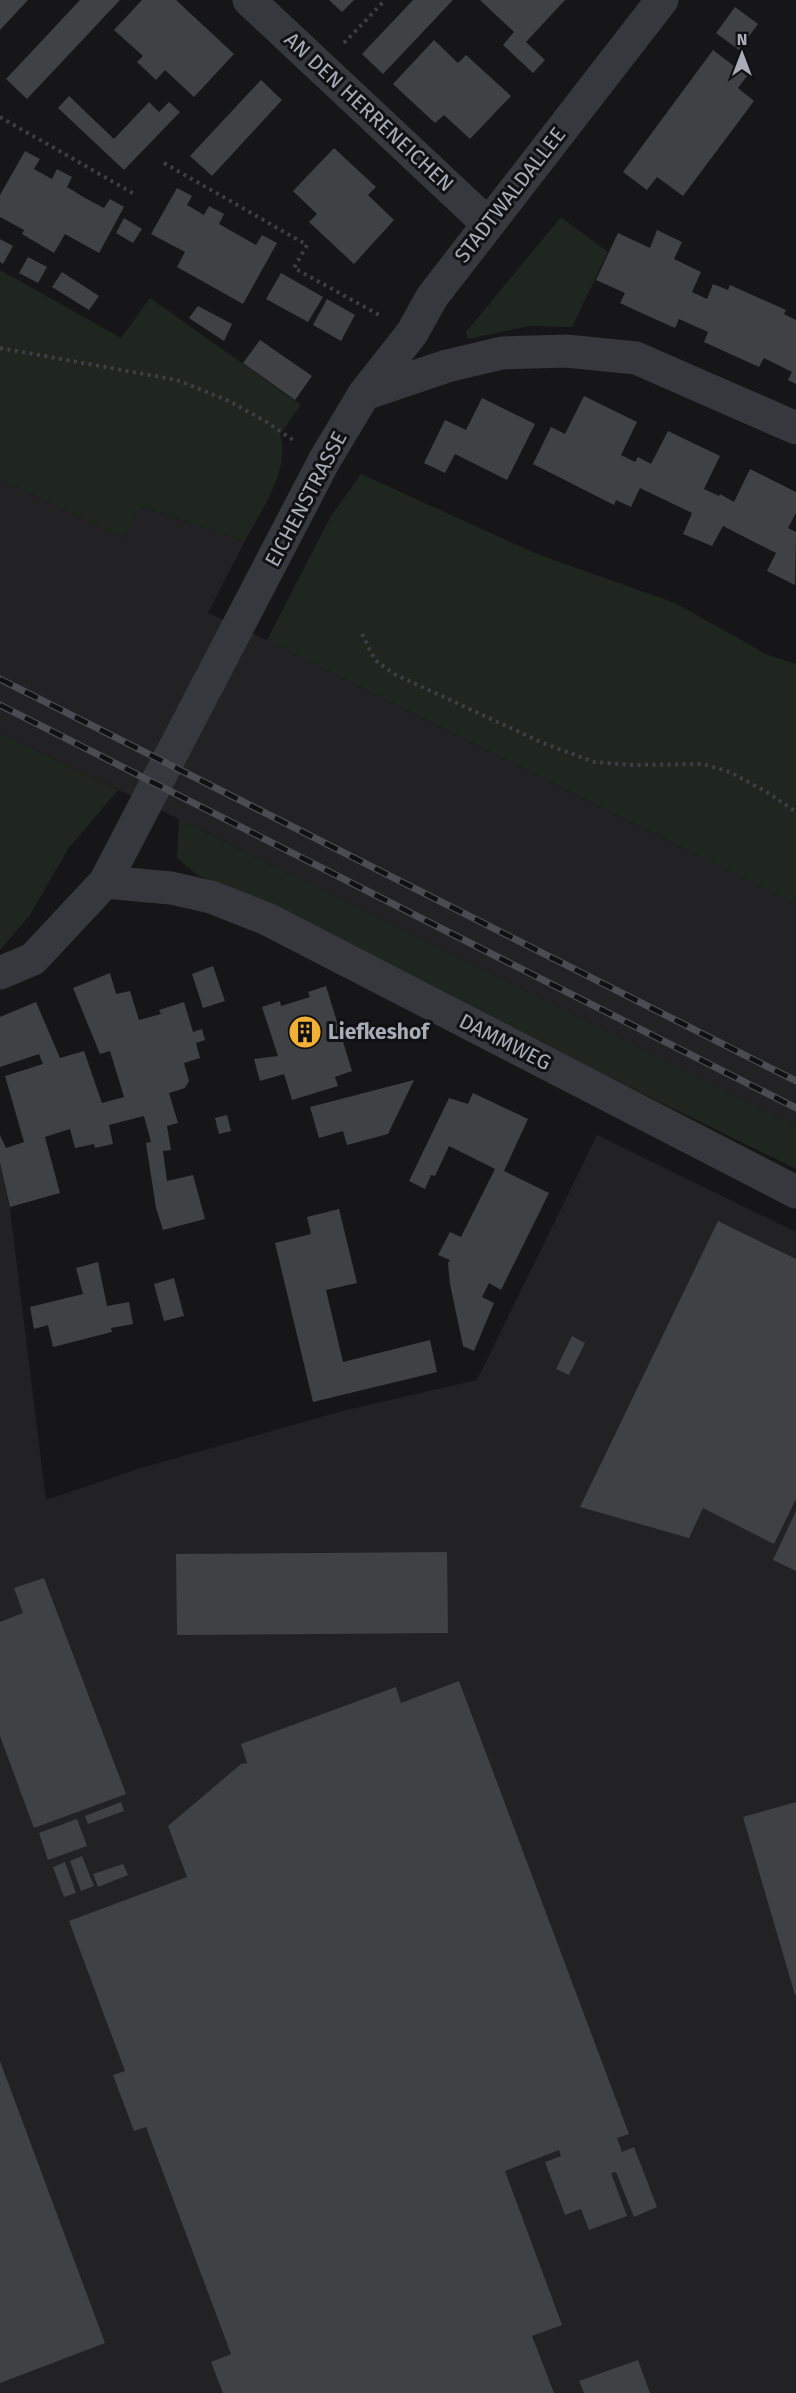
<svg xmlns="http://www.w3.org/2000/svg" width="796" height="2393" font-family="'Fira Sans',sans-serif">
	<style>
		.built { fill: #222225 }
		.green { fill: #1e261f }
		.building { fill: #404145 }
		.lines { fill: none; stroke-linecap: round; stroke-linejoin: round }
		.path { stroke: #3d3f44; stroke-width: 4; stroke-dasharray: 3 4.5; stroke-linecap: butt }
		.street { stroke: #37383d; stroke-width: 33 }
		.rail-casing { stroke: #4a4c52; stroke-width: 7 }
		.rail { stroke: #111113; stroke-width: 4.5; stroke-dasharray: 14; stroke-linecap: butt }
		.labels { text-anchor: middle; stroke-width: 6; stroke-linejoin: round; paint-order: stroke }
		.street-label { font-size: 21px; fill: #a8adb8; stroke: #111113 }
		.poi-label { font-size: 21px; font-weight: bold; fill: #a8adb8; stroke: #111113; text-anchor: start }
	</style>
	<rect width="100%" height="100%" fill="#161618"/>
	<path class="built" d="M0 479 124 538 140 506 245 541 208 613 267 640 796 904V1125L179 819 0 733Z
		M597 1135 796 1232V2393H0V1165L10 1209 46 1500 141 1468 342 1411 477 1380Z"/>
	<path class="green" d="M561 217 608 252 572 327 530 326 468 339 466 332Z
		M0 270 121 338 150 298 301 405 280 434C291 468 261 511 245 541L141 506 124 538 0 479Z
		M361 474 537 554 675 603 768 655 796 664V904L267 640 331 516Z
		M0 733 118 790 68 849 30 915 0 950Z
		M179 819 796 1125V1169L196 874 177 858Z"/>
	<path class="building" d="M0 0H28L0 30Z
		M80 0H120L27 99 6 79Z
		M142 0H176L234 54 194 97 165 70 156 80 137 62 143 56 114 30Z
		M329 0H354L342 12Z
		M413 0H453L383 74 362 54Z
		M480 0H565L526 42 545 60 533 73 503 45 514 32Z
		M735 7 758 24 739 50 716 33Z
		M434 40 458 63 466 55 511 96 470 139 444 115 435 123 393 84Z
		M713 50 747 76 738 88 754 101 683 196 657 177 647 190 623 172Z
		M261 80 282 100 212 176 190 156Z
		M69 96 114 139 149 102 159 112 169 102 180 112 124 170 58 108Z
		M334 148 376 187 368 195 394 220 354 264 309 222 317 214 293 191Z
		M25 151 40 159 34 169 52 179 57 169 72 177 67 187 85 198 104 208 110 199 124 207 99 253 65 234 54 253 22 234 24 230 0 217V195Z
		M177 188 192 196 187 205 204 215 209 206 224 214 219 224 256 245 262 235 277 243 243 304 177 267 185 252 151 234Z
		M124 218 142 229 133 243 116 233Z
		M657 230 682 242 674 259 701 272 692 292 707 299 713 284 728 290 730 285 786 310 784 314 796 320V384L788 380 792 372 764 358 759 367 704 342 708 332 679 319 675 328 648 316 620 303 625 293 596 280 618 233 650 248Z
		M0 239 13 246 3 264 0 262Z
		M28 257 47 267 38 283 19 273Z
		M62 272 99 296 89 310 52 287Z
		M281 273 323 297 308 322 266 299Z
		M327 299 355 315 341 341 313 325Z
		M198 306 232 324 224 341 189 318Z
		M260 340 312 376 295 400 243 363Z
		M584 396 637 422 621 455 635 462 638 457 651 464 668 431 720 456 704 489 719 496 720 494 734 502 750 469 796 492V513L788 528 796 532 795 585 767 571 776 553 723 526 712 546 683 534 692 513 640 488 631 507 616 500 614 505 533 464 551 427 565 434Z
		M482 398 535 424 507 480 455 454 445 473 424 463 445 420 466 430Z
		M213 966 225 1001 203 1008 192 974Z
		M110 973 116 994 130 991 139 1020 161 1014 159 1010 184 1002 193 1032 202 1029 205 1040 196 1043 200 1058 184 1063 189 1081 185 1088 169 1093 178 1123 167 1126 171 1150 163 1151 167 1181 193 1175 205 1219 163 1230 156 1208 146 1143 151 1142 144 1116 109 1125 113 1144 95 1148 94 1144 75 1148 70 1129 45 1137 60 1193 10 1207 0 1163V1135L6 1148 24 1142 5 1076 43 1064 39 1054 0 1067V1017L36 1002 60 1058 84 1051 102 1103 124 1097 110 1051 100 1054 73 988Z
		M326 986 352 1071 335 1077 338 1086 292 1100 284 1074 260 1081 254 1059 278 1056 262 1007 280 1001 281 1006 310 997 308 992Z
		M414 1080 388 1134 347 1145 343 1131 319 1138 310 1107Z
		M473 1093 528 1119 504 1171 549 1193 501 1290 489 1283 482 1297 494 1303 474 1351 463 1346 450 1284 448 1263 450 1260 438 1255 450 1232 461 1237 495 1169 449 1146 435 1176 431 1175 425 1189 409 1181 449 1098 468 1104Z
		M227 1115 231 1131 219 1134 215 1118Z
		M339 1209 357 1283 326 1290 343 1362 430 1340 437 1372 313 1402 275 1243 311 1234 307 1217Z
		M718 1221 796 1259V1499L774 1544 703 1508 689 1538 580 1507Z
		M98 1262 107 1306 129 1302 133 1324 111 1328 112 1332 53 1347 48 1325 34 1329 30 1307 83 1294 76 1268Z
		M174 1278 184 1316 164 1321 154 1284Z
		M572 1336 585 1343 569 1375 556 1369Z
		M796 1511V1571L773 1560Z
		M447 1552 448 1633 177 1635 176 1554Z
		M44 1578 126 1794 34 1828 0 1736V1622L23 1613 14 1588Z
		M459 1681 629 2134 617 2138 622 2152 634 2147 657 2207 634 2217 616 2172 611 2173 627 2216 589 2230 581 2209 565 2215 545 2162 561 2156 559 2150 505 2171 562 2325 532 2336 554 2393H223L211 2362 231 2354 146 2127 134 2131 113 2075 125 2071 69 1921 187 1877 168 1826 241 1764 247 1763 241 1744 396 1687 401 1703Z
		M121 1802 124 1811 88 1824 85 1816Z
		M796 1802V1995H795L743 1817Z
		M77 1819 87 1846 48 1860 39 1833Z
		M82 1856 94 1886 81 1891 70 1861Z
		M65 1862 76 1893 64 1897 53 1867Z
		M123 1864 128 1875 98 1887 93 1874Z
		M0 2061 105 2343 0 2383Z
		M638 2360 650 2393H584L579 2381Z"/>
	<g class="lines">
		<path class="path" d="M344 43 385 0
			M0 117 136 195
			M164 163 307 245 294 268 381 316
			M0 348 177 380 229 401 265 421 296 442
			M362 634 375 660 394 674 543 743 594 762 632 765 703 764 730 772 770 794 796 812"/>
		<path class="street" d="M249 0 488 224
			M364 394 447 366 502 353 566 351 636 358 796 428
			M105 882 171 888 211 897 267 919 796 1192
			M0 973 33 959 105 882 324 461 364 394 412 333 432 297 662 0"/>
		<defs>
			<path id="rail" d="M0 679 796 1081
				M0 705 796 1108"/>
		</defs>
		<use href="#rail" class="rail-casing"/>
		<use href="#rail" class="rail"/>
	</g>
	<defs>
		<symbol id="building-disc" viewBox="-11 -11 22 22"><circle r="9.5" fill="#f2b134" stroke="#111113"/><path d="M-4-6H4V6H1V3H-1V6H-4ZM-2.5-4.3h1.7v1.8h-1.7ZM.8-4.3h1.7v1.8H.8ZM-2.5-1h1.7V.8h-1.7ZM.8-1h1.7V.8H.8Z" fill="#111"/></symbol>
	</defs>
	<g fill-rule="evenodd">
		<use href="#building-disc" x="286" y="1013" width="38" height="38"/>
	</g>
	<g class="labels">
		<g class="street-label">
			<text transform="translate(369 112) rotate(43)" y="7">AN DEN HERRENEICHEN</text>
			<text transform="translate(510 195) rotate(-52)" y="7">STADTWALDALLEE</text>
			<text transform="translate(306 499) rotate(-62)" y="7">EICHENSTRASSE</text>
			<text transform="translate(505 1042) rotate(27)" y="7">DAMMWEG</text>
		</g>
		<g class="poi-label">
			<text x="328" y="1039">Liefkeshof</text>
		</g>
	</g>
	<g transform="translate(742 54)" stroke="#111113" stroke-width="4.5" paint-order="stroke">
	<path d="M0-4.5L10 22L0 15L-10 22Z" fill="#a8adb8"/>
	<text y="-9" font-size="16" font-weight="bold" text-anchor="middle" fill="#a8adb8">N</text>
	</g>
</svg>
